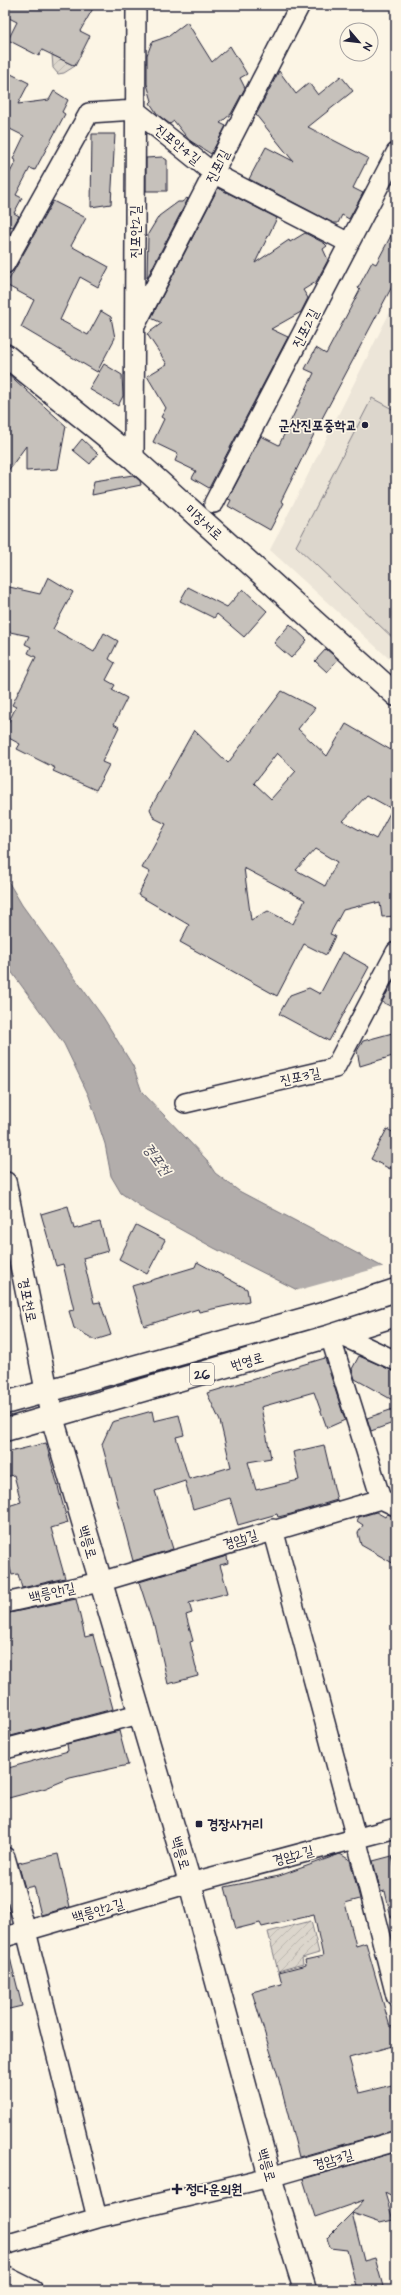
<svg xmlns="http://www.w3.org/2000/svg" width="401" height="2295" font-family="'Architects Daughter','Poor Story',sans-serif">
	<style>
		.built { fill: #ece5d8 }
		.park { fill: #dcd6cc; stroke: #7f7c84 }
		.garden { fill: url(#garden-furrows); stroke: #7f7c84 }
		.water { fill: #b2adab; stroke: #78757e }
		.pier { fill: #fcf5e5 }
		.building { fill: #c6c1bb; stroke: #22223b; fill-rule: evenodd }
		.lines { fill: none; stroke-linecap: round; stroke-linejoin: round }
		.street-casing { stroke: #22223b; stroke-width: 22 }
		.secondary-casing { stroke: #22223b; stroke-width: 25 }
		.primary-casing { stroke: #22223b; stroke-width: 25 }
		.street { stroke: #fcf5e5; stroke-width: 19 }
		.secondary { stroke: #fcf5e5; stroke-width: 22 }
		.primary { stroke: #fcf5e5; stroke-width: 22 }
		.poi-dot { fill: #22223b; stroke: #fcf5e5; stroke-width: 1.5 }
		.labels { text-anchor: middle; stroke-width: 3.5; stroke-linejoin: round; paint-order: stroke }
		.shield { fill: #fcf5e5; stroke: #63616e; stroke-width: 1 }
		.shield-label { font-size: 13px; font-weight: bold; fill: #22223b }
		.street-label { font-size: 14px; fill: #22223b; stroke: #fcf5e5 }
		.poi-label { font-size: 14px; font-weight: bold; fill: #22223b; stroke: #fcf5e5; text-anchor: start }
		.water-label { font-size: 15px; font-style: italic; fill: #545362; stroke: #fcf5e5 }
	</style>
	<defs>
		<pattern id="garden-furrows" width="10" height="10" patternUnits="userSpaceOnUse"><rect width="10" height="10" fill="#dcd6cc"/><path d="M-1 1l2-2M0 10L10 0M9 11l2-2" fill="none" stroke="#bcb7b0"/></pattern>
	</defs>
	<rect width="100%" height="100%" fill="#fcf5e5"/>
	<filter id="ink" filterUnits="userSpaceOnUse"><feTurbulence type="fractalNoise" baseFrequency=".025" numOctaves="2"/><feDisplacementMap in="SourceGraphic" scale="8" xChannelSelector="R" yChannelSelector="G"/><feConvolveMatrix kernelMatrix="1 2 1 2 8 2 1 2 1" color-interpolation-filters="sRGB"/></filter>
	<g filter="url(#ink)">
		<path class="built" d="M396 300V665L270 550Z"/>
		<path class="park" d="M372 398 396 411V641L296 546Z"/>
		<path class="garden" d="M52 55 75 66 64 73 58 74 53 68Z
			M311 1921 319 1953 302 1958 303 1964 278 1971 268 1932Z"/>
		<path class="water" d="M5 876 22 905 103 1017 133 1066 142 1092 206 1159 215 1173 239 1191 396 1274 315 1299 214 1248 147 1211 121 1193 111 1176 105 1144 89 1096 64 1044 5 963Z"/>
		<path class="pier" d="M385 1266 396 1272V1343L295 1291Z"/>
		<path class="building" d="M5 5H60L70 10 73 5H95L80 31 90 36 75 66 42 50 39 56 8 40 17 22 5 16Z
			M187 22 212 62 230 46 247 74 240 78 245 88 231 114 220 123 226 126 211 154 189 140 174 121 170 124 158 115 150 103 152 101 147 84V55L152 42 169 36Z
			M5 71 29 83 18 104 49 100 54 91 68 100 62 112 65 114 35 170 30 168 16 195 22 198 14 213 19 216 13 227 8 226 5 231V182L16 161 13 159 24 136 6 127 5 129Z
			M279 71 296 94 309 83 318 95 341 76 353 91 308 127 368 158 353 188 363 193 349 219 342 215 338 223H333L249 179 266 147 293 161 256 115Z
			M92 134H115L111 204 91 207Z
			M162 157 167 160V191H146V158Z
			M218 188 277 218 255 263 289 240 290 242 305 233 324 243 327 246 323 249 328 260 316 282 303 290 308 298 301 312 271 329 288 337 209 488 192 478 196 471 175 461 178 454 153 442 164 419 161 417 166 408 147 376 167 364 147 334 162 323 151 318Z
			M187 198 188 199 147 278 148 234 159 216 178 202H182Z
			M53 201 86 218 71 246 109 267 98 287 80 277 60 320 88 335 101 311 111 317 115 338 97 372 21 327 34 300 6 285Z
			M396 226V279L318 426 281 501 284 503 270 530 228 506 231 500 228 499 261 436 279 445 314 373 305 369 316 348 326 354 360 290 358 288 372 262 376 264Z
			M104 364 122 375 123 396 118 406 89 389Z
			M5 371 66 426 58 469 26 471V446L5 475Z
			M82 439 98 454 90 464 73 450Z
			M133 475 140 481 141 485 92 495 94 481Z
			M48 577 73 592 53 629 94 652 104 633 118 641 109 659 115 663 106 680 115 685 112 690 127 698 114 724 119 727 102 762 109 765 96 790 53 771 55 768 17 749 20 744 5 736V729L16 707 12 705 36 657 28 653 31 647 25 644 29 636 5 631V586L40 594Z
			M188 587 227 607 243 589 267 611 244 637 217 614 214 618 180 601Z
			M290 624 307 640 291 658 274 643Z
			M326 649 338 659 327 672 315 661Z
			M282 691 315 708 298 729 327 756 346 724 396 753V916L382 917 380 903 376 904 375 902 343 910 330 934 335 936 326 955 304 944 277 996 180 942 189 925 138 895 150 872 142 868 166 824 154 818 150 809 194 730 228 763ZM277 753 296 771 271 799 254 783ZM367 795 392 809 376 839 343 821ZM315 849 337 862 325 886 296 870ZM244 868 305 900 293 924 268 911 251 920Z
			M342 952 369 967 329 1041 279 1014 290 995 309 988 320 994Z
			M396 976V1009L382 1002Z
			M396 1032V1055L360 1066 357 1051 363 1041Z
			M387 1129 396 1134V1159L390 1169 371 1159Z
			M68 1206 74 1229 100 1222 108 1251 83 1258 94 1303 100 1302 111 1335 95 1340 74 1328 69 1311 74 1310 63 1264 56 1266 41 1214Z
			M136 1225 165 1240 147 1274 119 1259Z
			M197 1262 247 1289 249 1301 199 1312 198 1309 144 1326 132 1286 195 1267Z
			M359 1356 396 1372V1402L355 1379 352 1369Z
			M325 1358 345 1420 327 1428 314 1392 261 1407 271 1458 248 1462 256 1490 299 1480 293 1452 324 1445 337 1500 291 1514 278 1517 277 1514 238 1525 230 1498 193 1509 185 1481 155 1491 173 1549 133 1561 102 1444 112 1422 152 1411 154 1421 179 1415 184 1435 176 1437 189 1479 231 1467 220 1421 207 1393Z
			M396 1408V1422L371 1431 367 1418Z
			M46 1443 68 1523 51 1528 65 1578 22 1588 18 1574 12 1575 5 1552V1507L21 1502 14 1475 5 1477V1453Z
			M376 1512 385 1517 387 1514 396 1517V1565L361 1545 358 1533 363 1525 357 1521 359 1517Z
			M227 1556 228 1563 220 1565 228 1593 189 1603 192 1613 186 1615 193 1641 190 1642 198 1676 168 1684 155 1625H153L139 1582Z
			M76 1599 85 1637 93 1635 113 1709 11 1736 5 1718V1614Z
			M119 1731 128 1765 70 1778 46 1788 5 1799V1769L68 1751 67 1744Z
			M58 1854 70 1907 41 1915 34 1886 25 1888 18 1863Z
			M340 1854 350 1860 360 1899 345 1903 356 1946 366 1943 390 2027 396 2026V2045L349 2058 359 2093 396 2084V2124L392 2131 299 2157 278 2076 252 1992 282 1984 279 1972 306 1965 305 1960 323 1956 314 1915 262 1927 260 1923 236 1929 225 1887 279 1876Z
			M392 1856 396 1875V1917H391L385 1891 381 1892 373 1861Z
			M5 1958H10L22 2006 5 2010Z
			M393 2153 396 2155V2199L385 2193 393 2220 380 2223 352 2213 364 2200 315 2217 303 2179Z
			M352 2213 364 2261 375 2258 384 2290H359L358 2285 356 2286 347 2250 330 2248 327 2238Z"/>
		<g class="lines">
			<defs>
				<path id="street" d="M5 264 89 113 135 110 213 173 349 243
					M136 324 300 5
					M134 459 136 5
					M214 503 396 153
					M185 1103 335 1068 396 952
					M338 1334 396 1361
					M330 1336 381 1499
					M273 1529 356 1838 396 1996
					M5 1603 100 1582 381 1499 396 1506
					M5 1749 139 1714
					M5 1857 26 1931 97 2218
					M5 1937 190 1883 396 1828
					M5 2245 97 2218 270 2177 396 2141
					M5 2276 33 2290"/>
				<path id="secondary" d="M5 355 134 459 396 695
					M5 1183 52 1417 190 1883 270 2177 305 2290"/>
				<path id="primary" d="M5 1403 322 1314 396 1290
					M5 1430 330 1336 396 1315"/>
			</defs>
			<use href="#street" class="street-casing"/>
			<use href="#secondary" class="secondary-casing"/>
			<use href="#primary" class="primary-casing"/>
			<use href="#street" class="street"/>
			<use href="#secondary" class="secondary"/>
			<use href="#primary" class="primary"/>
		</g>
	</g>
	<g class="poi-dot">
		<circle cx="365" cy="425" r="4"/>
		<rect x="195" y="1820" width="8" height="8" rx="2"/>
		<path d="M175 2183h4v4h4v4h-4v4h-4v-4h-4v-4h4z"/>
	</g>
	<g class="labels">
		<rect class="shield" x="190" y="1363" width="24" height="22" rx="3"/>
		<g class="shield-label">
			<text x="202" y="1379">26</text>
		</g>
		<g class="street-label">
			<text transform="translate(178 144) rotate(39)" y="5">진포안4길</text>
			<text transform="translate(217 166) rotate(-63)" y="5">진포1길</text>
			<text transform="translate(135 232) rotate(-90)" y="5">진포안2길</text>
			<text transform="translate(305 328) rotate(-63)" y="5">진포2길</text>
			<text transform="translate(204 522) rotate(42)" y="5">미장서로</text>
			<text transform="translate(300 1076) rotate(-12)" y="5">진포3길</text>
			<text transform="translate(28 1300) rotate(79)" y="5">경포천로</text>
			<text transform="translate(247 1361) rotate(-16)" y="5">번영로</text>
			<text transform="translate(240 1539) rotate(-17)" y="5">경암1길</text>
			<text transform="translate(88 1542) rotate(74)" y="5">백릉로</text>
			<text transform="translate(52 1592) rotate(-13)" y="5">백릉안1길</text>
			<text transform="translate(181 1853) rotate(73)" y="5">백릉로</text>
			<text transform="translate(293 1855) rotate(-15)" y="5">경암2길</text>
			<text transform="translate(98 1910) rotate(-16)" y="5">백릉안2길</text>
			<text transform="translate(333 2159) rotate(-16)" y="5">경암3길</text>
			<text transform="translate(267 2165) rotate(74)" y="5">백릉로</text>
		</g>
		<g class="poi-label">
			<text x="357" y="430" text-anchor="end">군산진포중학교</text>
			<text x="207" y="1829">경장사거리</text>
			<text x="186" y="2194">정다운의원</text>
		</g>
		<g class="water-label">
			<text transform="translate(157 1159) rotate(54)" y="5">경포천</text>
		</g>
	</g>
	<rect width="401" height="2295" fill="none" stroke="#fcf5e5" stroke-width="20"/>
	<rect x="10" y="10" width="381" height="2275" fill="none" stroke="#22223b" stroke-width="1.5" filter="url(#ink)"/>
	<g transform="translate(359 42) rotate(118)"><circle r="19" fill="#fcf5e5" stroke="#a5a1a1"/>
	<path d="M0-3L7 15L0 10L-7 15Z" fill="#22223b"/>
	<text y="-6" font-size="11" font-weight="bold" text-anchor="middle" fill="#22223b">N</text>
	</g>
</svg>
